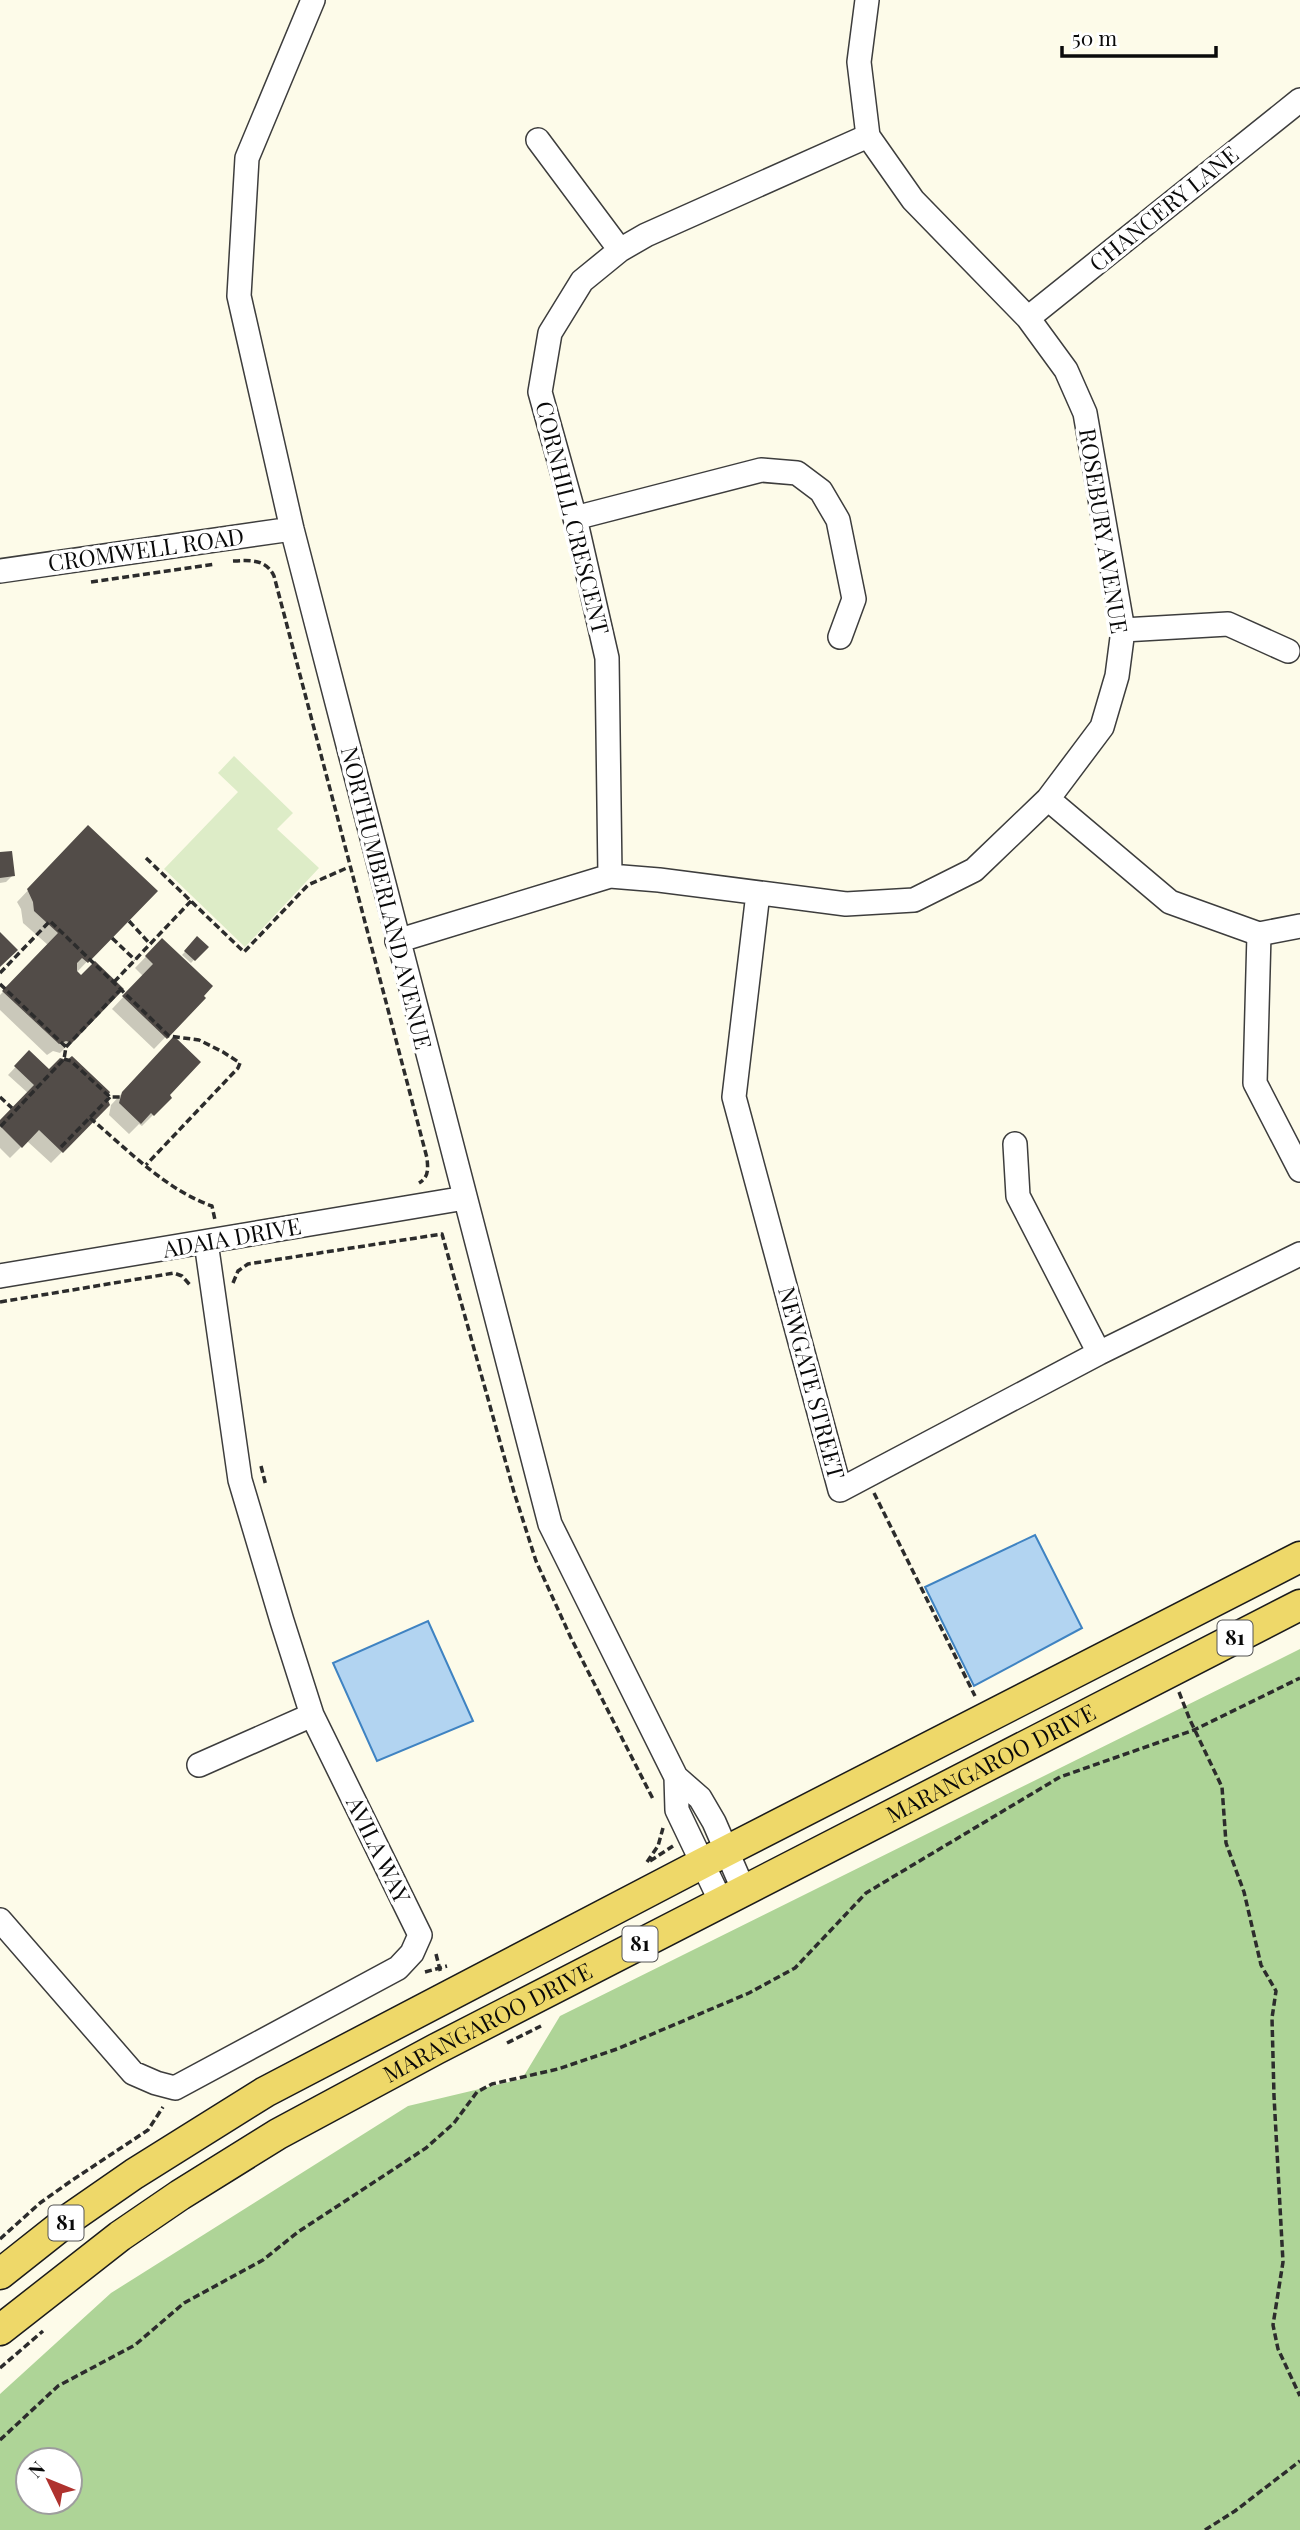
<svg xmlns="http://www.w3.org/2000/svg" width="1300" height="2530" font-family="'Playfair Display',serif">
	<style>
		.forest { fill: #aed497; fill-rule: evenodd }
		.pitch { fill: #ddecc7 }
		.water { fill: #b2d4f1; stroke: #3f83c2; stroke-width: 2 }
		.shadow { fill: #0003 }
		.building { fill: #524c48 }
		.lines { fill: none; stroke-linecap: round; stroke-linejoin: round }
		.minor-casing { stroke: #3d3d3d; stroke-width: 26 }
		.major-casing { stroke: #1b1b1b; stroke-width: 33 }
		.path { stroke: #2c2c2c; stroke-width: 3.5; stroke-dasharray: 7 3.5; stroke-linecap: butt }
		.minor { stroke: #fff; stroke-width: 23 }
		.major { stroke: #eed869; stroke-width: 30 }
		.labels { text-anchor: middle; stroke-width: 7; stroke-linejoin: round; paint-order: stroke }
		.shield { fill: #fff; stroke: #545454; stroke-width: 2 }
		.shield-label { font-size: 21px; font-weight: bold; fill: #0a0a0a }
		.street-label { font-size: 23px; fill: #0a0a0a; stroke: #fff }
	</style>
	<rect width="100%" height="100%" fill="#fdfbe9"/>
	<path class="forest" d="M1300 1649V2530H0V2394L111 2293 408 2106 522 2079 560 2016ZM28 2460H70V2502H28Z"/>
	<path class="pitch" d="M234 756 293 813 277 829 319 868 245 947 164 869 238 792 218 773Z"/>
	<path class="water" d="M1035 1535 1082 1628 974 1686 925 1587Z
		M428 1621 473 1721 377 1761 333 1663Z"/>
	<path class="shadow" d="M88 827 155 891 76 973 81 977 122 989 60 1053 53 1051 47 1055 0 1010V995L48 945 23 923 21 909 17 902Z
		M0 854 13 875 6 882 0 883Z
		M197 939 206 947 191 963 182 955Z
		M162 940 203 998 154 1049 112 1009 143 976 135 968Z
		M163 1049 167 1095 170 1098 142 1126 139 1124 129 1134 109 1115 111 1105Z
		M29 1053 49 1071 68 1062 105 1098 108 1105 51 1163 27 1141 10 1158 0 1148V1122L28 1093 8 1075Z"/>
	<path class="building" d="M88 825 158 891 88 963 82 958 77 963V971L81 975 95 961 124 989 72 1043 66 1041 59 1044 2 991 58 933 34 911 33 902 27 889Z
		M12 851 15 876 0 878V852Z
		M0 932 18 950 0 967Z
		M197 936 209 947 195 961 184 951Z
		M162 938 213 986 204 996 206 998 167 1039 122 996 153 964 145 956Z
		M174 1036 201 1062 170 1095 172 1098 154 1116 151 1113 141 1124 119 1103 122 1092Z
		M29 1050 49 1069 60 1058 67 1060 72 1056 110 1092 107 1098 110 1105 63 1153 39 1130 22 1148 0 1126V1120L34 1085 14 1066Z"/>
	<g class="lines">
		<defs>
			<path id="minor" d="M313 0 247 158 239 296 292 529 550 1524 676 1777 700 1798 714 1822 744 1891
				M538 140 620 250
				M1028 318 1300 100
				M575 518 761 470 797 473 821 491 838 520 854 599 840 637
				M0 571 292 529
				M1123 630 1228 624 1288 651
				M1048 799 1170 902 1259 934 1300 926
				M610 876 607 658 575 518 540 392 550 333 582 281 620 250 646 235 868 136
				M758 893 734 1097 840 1490 1099 1353 1300 1254
				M1259 934 1255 1083 1300 1170
				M397 941 610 876 659 880 846 904 914 900 974 870 1048 799 1102 727 1117 676 1123 630 1085 413 1066 370 1028 318 913 200 868 136 859 62 867 0
				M1015 1144 1018 1196 1099 1353
				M0 1276 465 1198
				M199 1765 312 1715
				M676 1777 677 1810 721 1902
				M0 1920 133 2073 156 2083 175 2088 398 1968 412 1953 420 1935 312 1715 282 1621 240 1480 206 1242"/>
			<g id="major">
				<path d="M0 2274 72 2217 134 2174 265 2092 703 1863 1300 1557"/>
				<path id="s1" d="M0 2330 120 2236 180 2195 278 2134 436 2049 1300 1605"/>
			</g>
		</defs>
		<use href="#minor" class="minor-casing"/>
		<use href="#major" class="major-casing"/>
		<path class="path" d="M233 561C250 560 266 559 274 576L427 1158C428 1169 429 1177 419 1183
			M91 582 215 564
			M146 858 244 952 308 885 349 867
			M129 921 150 944
			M112 938 135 960
			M0 973 50 921 169 1036 199 1040 223 1052 240 1063 238 1068 146 1165
			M114 982 191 901
			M0 984 66 1047 64 1059 0 1127
			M66 1047 121 989
			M64 1059 71 1061 110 1097H121
			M0 1097 12 1108
			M90 1118C127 1149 166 1190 212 1206L215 1220
			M61 1147 110 1097
			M233 1283 238 1271 248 1264 442 1234 514 1492 536 1561 571 1638 654 1801
			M0 1302 174 1273 182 1276 190 1285
			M261 1466 266 1486
			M874 1493 975 1696
			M1179 1692 1190 1720 1222 1787 1226 1843 1244 1892 1261 1965 1276 1991 1272 2018 1274 2096 1283 2262 1273 2325 1278 2349 1300 2396
			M650 1861 673 1846
			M647 1862 658 1846 663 1828
			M436 1954 441 1974
			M425 1972 447 1966
			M507 2043 541 2026
			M0 2239 40 2203 71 2181 148 2130 163 2107
			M0 2368 43 2331
			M0 2440 58 2386 135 2345 184 2303 263 2260 298 2232 426 2148 454 2123 477 2092 492 2084 558 2069 617 2049 749 1993 795 1968 866 1893 1060 1777 1194 1730 1300 1678
			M1205 2530 1235 2511 1300 2461"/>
		<use href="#minor" class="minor"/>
		<use href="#major" class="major"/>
	</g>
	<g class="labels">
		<g class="shield">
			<rect x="1217.5" y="1620.5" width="35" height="35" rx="5"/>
			<rect x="622.5" y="1926.5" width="35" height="35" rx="5"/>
			<rect x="48.5" y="2205.5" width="35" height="35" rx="5"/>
		</g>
		<g class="shield-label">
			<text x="1235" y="1645">81</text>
			<text x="640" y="1951">81</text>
			<text x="66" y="2230">81</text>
		</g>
		<g class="street-label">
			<text transform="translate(1164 209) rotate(-39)" y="8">CHANCERY LANE</text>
			<text transform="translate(572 518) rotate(76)" y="8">CORNHILL CRESCENT</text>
			<text transform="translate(1103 531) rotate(81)" y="8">ROSEBURY AVENUE</text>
			<text transform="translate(146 550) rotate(-8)" y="8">CROMWELL ROAD</text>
			<text transform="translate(386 898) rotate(76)" y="8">NORTHUMBERLAND AVENUE</text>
			<text transform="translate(232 1238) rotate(-10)" y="8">ADAIA DRIVE</text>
			<text transform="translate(811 1383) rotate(75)" y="8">NEWGATE STREET</text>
			<text dy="8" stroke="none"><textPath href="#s1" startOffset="1144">MARANGAROO DRIVE</textPath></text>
			<text transform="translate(378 1850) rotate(64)" y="8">AVILA WAY</text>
			<text dy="8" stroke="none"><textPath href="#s1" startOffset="578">MARANGAROO DRIVE</textPath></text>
		</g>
	</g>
	<g transform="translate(49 2481) rotate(313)"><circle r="33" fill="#ffffff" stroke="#9d9d9d" stroke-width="2"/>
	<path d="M0-5L12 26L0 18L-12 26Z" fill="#af322e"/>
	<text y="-10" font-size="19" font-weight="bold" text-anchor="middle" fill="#0a0a0a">N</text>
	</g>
	<path d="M1062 46v10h154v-10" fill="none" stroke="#0a0a0a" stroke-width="3.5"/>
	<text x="1072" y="46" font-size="21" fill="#0a0a0a" stroke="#ffffff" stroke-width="5" paint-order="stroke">50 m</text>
</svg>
